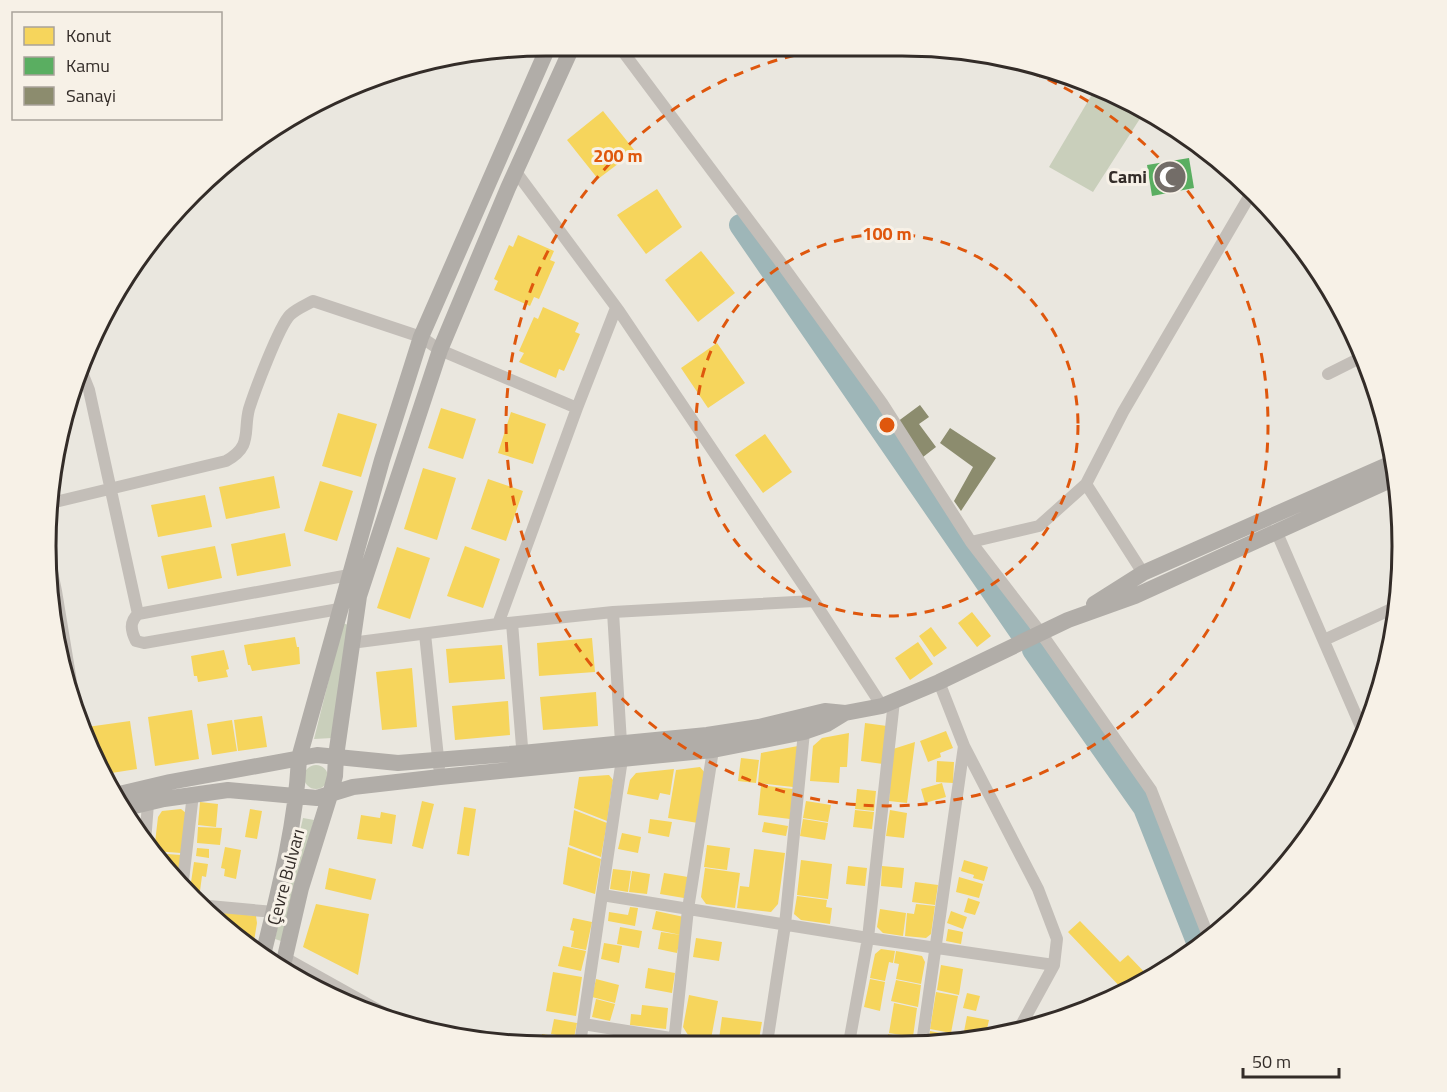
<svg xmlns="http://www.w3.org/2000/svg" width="1447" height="1092" font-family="'Titillium Web',sans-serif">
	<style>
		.green { fill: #c9cfbb }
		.homes { fill: #f6d55c }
		.public { fill: #5aae61 }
		.industry { fill: #8c8c6e }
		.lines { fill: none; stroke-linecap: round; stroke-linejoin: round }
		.river { stroke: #9eb6b8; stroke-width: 22 }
		.minor { stroke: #c3beb8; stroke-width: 12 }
		.major { stroke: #b1ada8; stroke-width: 16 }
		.ring { fill: none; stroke: #df570d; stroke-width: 3; stroke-dasharray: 10 8 }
		.labels { text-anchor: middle; stroke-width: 6; stroke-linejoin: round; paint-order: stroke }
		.poi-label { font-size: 18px; font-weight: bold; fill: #332c28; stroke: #f7f1e7; text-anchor: end }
		.street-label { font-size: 18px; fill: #332c28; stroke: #f7f1e7 }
		.rim { fill: none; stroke: #332c28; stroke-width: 3 }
		.centre { fill: #df570d; stroke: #f7f1e7; stroke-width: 3 }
		.ring-label { font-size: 18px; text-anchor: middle; font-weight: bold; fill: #df570d; stroke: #f7f1e7; stroke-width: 6; stroke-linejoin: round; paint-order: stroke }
	</style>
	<rect width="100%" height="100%" fill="#eae7df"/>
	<path class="green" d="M1094 91 1141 117 1093 192 1049 167Z
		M343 623 348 625 332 738 314 739Z
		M304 777a12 12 0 1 1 24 0a12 12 0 1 1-24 0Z
		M303 818 314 820 281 941 275 939Z"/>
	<path class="homes" d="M603 111 635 151 598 179 567 140Z
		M657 189 682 227 646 254 617 215Z
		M518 235 554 251 550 260 555 262 539 299 534 297 530 306 494 290 498 281 494 279 509 245 513 247Z
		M701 251 735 293 698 322 665 280Z
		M543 307 579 323 575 332 580 334 564 371 559 369 556 378 519 362 524 353 519 351 534 317 538 319Z
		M717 343 745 383 708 408 681 368Z
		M441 408 476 419 463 459 428 448Z
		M511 412 546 424 533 464 498 453Z
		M338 413 377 424 361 477 322 466Z
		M765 434 792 472 763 493 735 455Z
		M423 468 456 478 437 540 404 529Z
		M274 476 280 508 226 519 219 487Z
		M488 479 523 491 506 541 471 529Z
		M320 481 353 491 337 541 304 531Z
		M205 495 212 527 158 537 151 505Z
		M285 533 291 566 237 576 231 544Z
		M215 546 222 578 168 589 161 556Z
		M465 546 500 559 483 608 447 596Z
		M397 547 430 558 410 619 377 608Z
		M972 612 991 636 977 647 958 623Z
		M931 627 947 648 934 657 919 636Z
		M295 637 297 647H299L300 664 252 671 250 665H248L244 645Z
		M592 638 595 672 539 676 537 643Z
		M918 642 933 664 910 680 895 658Z
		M502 645 505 679 449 683 446 649Z
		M224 650 229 669 226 670 228 677 198 682 197 676H194L191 656Z
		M412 668 417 727 382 730 376 672Z
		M596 692 598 726 543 730 540 697Z
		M508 701 510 735 455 740 452 706Z
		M192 710 199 759 155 766 148 717Z
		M262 716 267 747 238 751 234 720Z
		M232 720 237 751 212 755 207 724Z
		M130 721 137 769 105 774 90 744 87 727Z
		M865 723 887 726 883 764 861 761Z
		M946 731 953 748 940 753 941 757 928 762 920 741Z
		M849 733 847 767H840L839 783 810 781 813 746 822 738Z
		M915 742 907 803 889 801 893 749Z
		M798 746 793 787 758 783 761 753Z
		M741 758 759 760 756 783 738 781Z
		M937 761 954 762 953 783 936 782Z
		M700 767 706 774 698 823 668 818 676 770Z
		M674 769 670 795 660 793 658 800 627 794 630 780 636 773Z
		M609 775 613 780 607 821 574 808 579 777Z
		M942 783 946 797 925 803 921 789Z
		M761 785 793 789 790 819 758 815Z
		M857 789 876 791 874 811 855 809Z
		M422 801 434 804 423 849 412 846Z
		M806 801 831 805 828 822 803 818Z
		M200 802 218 804 216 827 198 825Z
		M464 807 476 809 469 856 457 854Z
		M181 809 186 813 181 853 154 851 158 817 162 811Z
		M250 809 262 811 257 839 245 837Z
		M574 810 607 823 601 857 569 845Z
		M855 810 874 812 872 829 853 827Z
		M890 810 907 813 904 838 886 836Z
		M381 812 396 815 392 844 357 839 361 815 380 818Z
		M650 819 672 822 669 837 648 833Z
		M803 819 828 823 825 840 800 836Z
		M764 822 788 826 786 836 762 832Z
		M198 827 222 828 220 845 197 843Z
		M622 833 641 837 638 853 618 849Z
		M707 845 730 848 727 870 704 867Z
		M225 847 241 850 236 879 224 876 225 869 221 868Z
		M568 847 601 859 595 894 563 884Z
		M197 848 209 849V858L196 856Z
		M754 849 785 853 778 904 771 912 737 908 740 886 749 887Z
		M153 853 181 855 178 878H173Z
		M801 860 832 864 828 899 797 895Z
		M964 860 988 867 984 881 973 878 974 875 961 871Z
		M194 862 208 864 206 877 202 876 200 891 190 889Z
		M848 866 867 868 865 886 846 884Z
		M882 866 904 868 902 888 881 886Z
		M329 868 376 879 371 900 325 889Z
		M705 868 740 873 735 908 706 904 701 897Z
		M613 869 631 871 628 892 610 889Z
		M632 871 650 874 647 894 629 892Z
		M664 873 688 877 684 898 660 894Z
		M959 877 983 884 979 898 956 892Z
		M915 882 938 885 935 905 912 902Z
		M797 896 827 900 826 907 832 908 830 924 801 920 794 914Z
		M968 898 980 902 975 915 964 912Z
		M316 904 369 914 358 975 303 947Z
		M916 904 935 906 931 934 926 938 905 936 907 913 914 914Z
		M630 907 638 908 635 926 608 921 609 912 628 915Z
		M880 909 906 913 903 936 883 933 877 927Z
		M656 911 684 917 681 935 652 929Z
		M951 911 967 917 963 929 947 923Z
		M218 912 256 916 257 923 253 947 217 920Z
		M573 918 592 922 586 950 571 947 574 931 570 930Z
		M1080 921 1120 962 1128 955 1150 978 1125 992 1068 932Z
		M620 927 642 931 639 948 617 944Z
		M948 929 963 932 961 944 946 941Z
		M661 932 681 935 677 953 658 949Z
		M696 938 722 942 719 961 693 957Z
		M604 943 622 946 619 963 601 959Z
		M563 946 586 951 581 971 558 966Z
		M881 949 895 951 893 963 889 962 885 981 870 978 875 954Z
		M896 951 922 956 925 962 921 984 896 979 899 964 894 963Z
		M941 965 963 969 959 995 937 990Z
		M648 968 675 973 672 993 645 988Z
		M553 972 582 977 576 1016 546 1011Z
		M596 979 619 985 615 1003 592 997Z
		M870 979 885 982 880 1011 864 1007Z
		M896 980 921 985 918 1007 891 1001Z
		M936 992 958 996 951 1033 930 1029Z
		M967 993 980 996 976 1011 963 1008Z
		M689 995 718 1001 711 1039 688 1035 683 1027Z
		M596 999 615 1004 610 1021 592 1017Z
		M894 1003 917 1008 913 1037 889 1033Z
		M642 1005 668 1008 666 1029 630 1025 631 1014 641 1015Z
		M967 1016 989 1020 985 1038 978 1040 963 1037Z
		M722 1017 762 1022 759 1039 756 1043H748L719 1039Z
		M554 1019 577 1023 574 1038 551 1034Z
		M930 1031 951 1035 949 1043H928Z
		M542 1034 574 1039 573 1043H541Z
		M888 1034 912 1039 911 1043H881L882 1038 887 1039Z"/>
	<path class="public" d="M1189 158 1194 188 1152 196 1147 165Z"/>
	<path class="industry" d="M920 405 929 417 919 424 936 447 923 457 897 422Z
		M950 428 996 458 961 511 954 501 973 467 940 443Z"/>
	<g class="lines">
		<path class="river" d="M740 225 1020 632
			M1033 650 1144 808 1199 947"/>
		<path class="minor" d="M618 45 778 259 882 403 971 542 1041 633 1151 790 1209 938
			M516 172 619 311 814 601 882 706
			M81 370 89 390 138 614
			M1328 374 1364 356
			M1086 484 1143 573
			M51 503 226 461C253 446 243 432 249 409 254 393 279 326 290 315 296 309 306 305 313 301L421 337 440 350 577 408
			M1277 533 1365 736
			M971 542 1039 526 1086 484 1123 412 1253 190
			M48 553 56 591 77 718
			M339 609 144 643 136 641C131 631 129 622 138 614L349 575
			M512 623 523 759
			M498 624 577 408 616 308
			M425 634 439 767
			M1324 640 1396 607
			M351 643 498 624 613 612 814 601
			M939 682 964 746 1038 889 1057 939 1054 965 1019 1029
			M145 843 148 803
			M182 889 193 794
			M602 895 868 938 1054 965
			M198 905 274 912
			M285 958 405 1025
			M583 1024 622 759 613 612
			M580 1043 583 1024 702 1043
			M674 1043 688 909 713 750
			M767 1043 785 925 804 732
			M849 1043 868 938 894 701
			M922 1043 964 746"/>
		<path class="major" d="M1094 604 1143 573 1394 462
			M115 795 170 782 317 755 398 763 522 753 707 735 759 727 825 711 845 713 882 706 939 682 1068 620 1135 596 1395 478
			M122 809 164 799 228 790 317 798 353 787 440 777 713 750 804 732 827 724 845 713
			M263 955C279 890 296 824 299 758L382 460 421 337 549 45
			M282 970 301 888 330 795 335 776 336 756 359 596 440 350 508 188 573 45"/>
	</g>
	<g class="ring">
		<circle cx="887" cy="425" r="191"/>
		<path d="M927 46A381 381 0 1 1 847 46"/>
	</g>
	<defs>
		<symbol id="mosque-disc" viewBox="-11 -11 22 22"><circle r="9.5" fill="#736d68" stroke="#f7f1e7"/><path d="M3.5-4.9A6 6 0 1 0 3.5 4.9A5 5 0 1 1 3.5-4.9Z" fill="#fff"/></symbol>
	</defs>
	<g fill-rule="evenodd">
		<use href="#mosque-disc" x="1151" y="158" width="38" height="38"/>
	</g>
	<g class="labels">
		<g class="poi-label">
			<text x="1147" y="183">Cami</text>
		</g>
		<g class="street-label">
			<text transform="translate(286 877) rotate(-75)" y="6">Çevre Bulvarı</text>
		</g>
	</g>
	<path d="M0 0H1447V1092H0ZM546 56H902A490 490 0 0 1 1392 546V546A490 490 0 0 1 902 1036H546A490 490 0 0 1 56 546V546A490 490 0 0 1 546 56Z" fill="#f7f1e7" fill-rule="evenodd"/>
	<path class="rim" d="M546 56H902A490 490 0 0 1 1392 546V546A490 490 0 0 1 902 1036H546A490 490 0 0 1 56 546V546A490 490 0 0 1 546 56Z"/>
	<circle cx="887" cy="425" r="9" class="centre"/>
	<g class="ring-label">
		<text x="618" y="162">200 m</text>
		<text x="887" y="240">100 m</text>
	</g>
	<rect x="12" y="12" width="210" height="108" fill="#f7f1e7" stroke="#a9a29b" stroke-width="1.5"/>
	<rect x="24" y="27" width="30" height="18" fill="#f6d55c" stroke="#a9a29b" stroke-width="1.5"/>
	<text x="66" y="42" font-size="18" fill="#332c28">Konut</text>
	<rect x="24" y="57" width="30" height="18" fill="#5aae61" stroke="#a9a29b" stroke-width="1.5"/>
	<text x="66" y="72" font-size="18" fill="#332c28">Kamu</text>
	<rect x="24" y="87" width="30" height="18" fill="#8c8c6e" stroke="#a9a29b" stroke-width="1.5"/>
	<text x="66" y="102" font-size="18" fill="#332c28">Sanayi</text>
	<path d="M1243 1068v9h96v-9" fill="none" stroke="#332c28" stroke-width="3"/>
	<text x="1252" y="1068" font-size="18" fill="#332c28" stroke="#f7f1e7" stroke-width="4.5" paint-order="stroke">50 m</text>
</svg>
